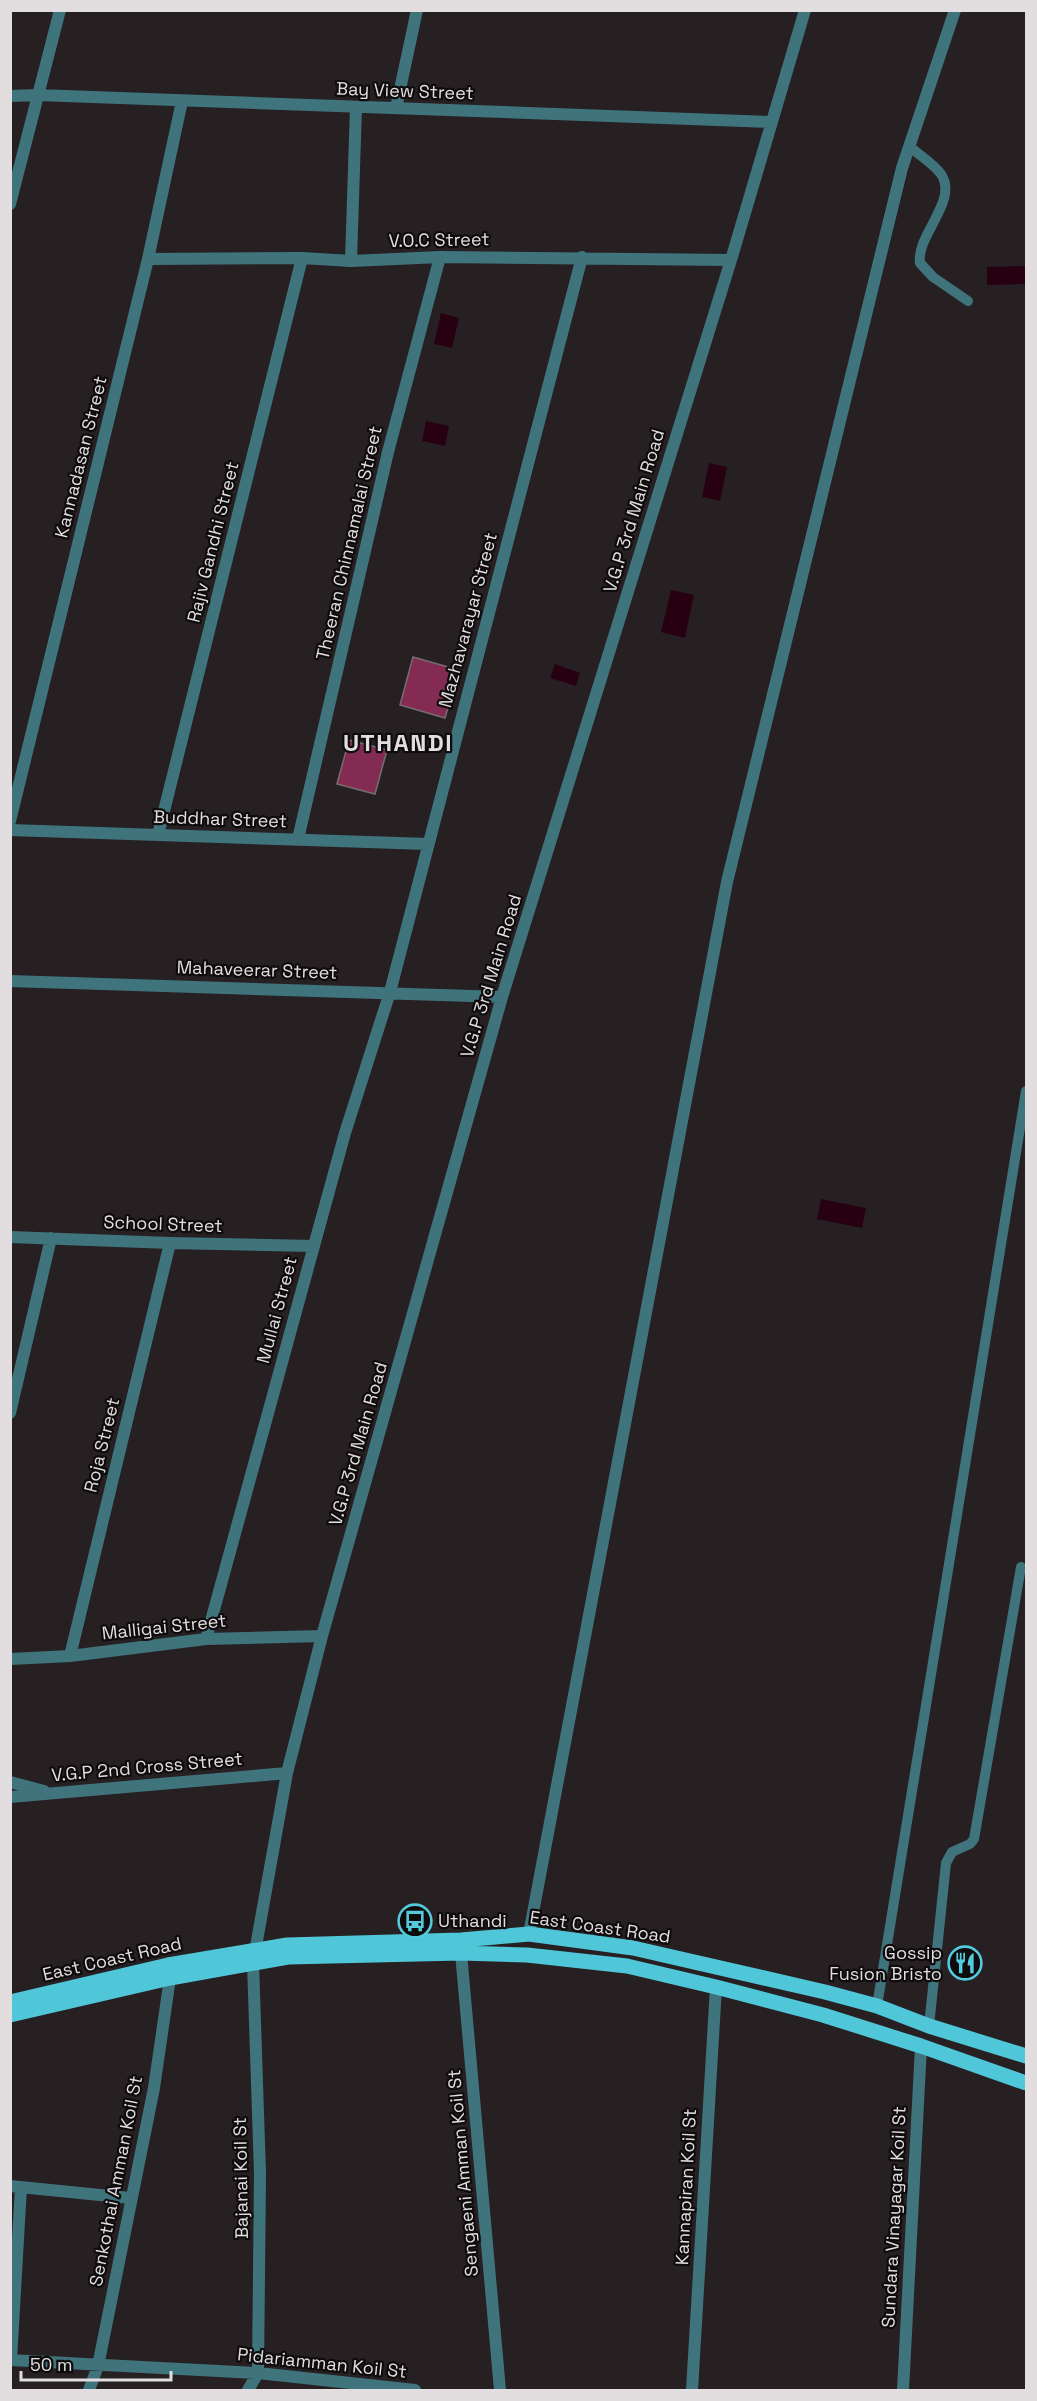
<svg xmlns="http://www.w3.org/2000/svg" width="1037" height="2401" font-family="'Space Grotesk',sans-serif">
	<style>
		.water { fill: #270012 }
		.building { fill: #832b53; stroke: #766d70; stroke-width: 1.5 }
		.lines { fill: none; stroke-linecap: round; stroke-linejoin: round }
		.lane { stroke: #40747d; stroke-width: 10 }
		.street { stroke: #40747d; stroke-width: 12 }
		.primary { stroke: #50c7d9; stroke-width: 15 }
		.labels { text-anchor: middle; stroke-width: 4.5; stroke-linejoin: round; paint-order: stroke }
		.street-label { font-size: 18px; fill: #e2dddf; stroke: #0e0b0c }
		.poi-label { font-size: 18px; fill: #e2dddf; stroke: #0e0b0c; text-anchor: start }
		.district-label { font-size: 24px; font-weight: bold; letter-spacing: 1.5px; fill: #e2dddf; stroke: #0e0b0c }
	</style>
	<rect width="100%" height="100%" fill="#272023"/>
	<path class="water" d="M1026 266V284L987 285V267Z
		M441 313 459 318 452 348 434 344Z
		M426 421 449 426 445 446 422 441Z
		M709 463 727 467 720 501 702 497Z
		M671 590 694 595 685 638 661 632Z
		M555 664 580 673 576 686 550 678Z
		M821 1199 866 1208 862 1228 817 1219Z"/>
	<path class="building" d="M413 657 459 670 445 718 400 705Z
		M349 740 387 750 375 794 337 784Z"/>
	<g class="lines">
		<path class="lane" d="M909 146C919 155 934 164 941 174 959 201 916 235 920 263L933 277 968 301
			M877 2006 1026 1091
			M929 2026 946 1863 952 1852 970 1844 974 1839 1021 1567"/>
		<path class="street" d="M10 96 38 95 772 122
			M396 108 417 10
			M10 204 60 10
			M148 259 302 258 351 261 440 257 731 260
			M351 261 356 107
			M10 821 148 259 182 101
			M10 830 428 844
			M158 835 302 258
			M298 839 388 452 440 257
			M10 981 502 997
			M10 1237 170 1243 314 1246
			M10 1413 51 1238
			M206 1639 345 1133 390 992 582 257
			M70 1656 170 1243
			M10 1659 70 1656 206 1639 322 1636
			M10 1782 44 1791
			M10 1797 287 1773
			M529 1934 727 882 902 168 955 10
			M461 1953 500 2390
			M10 2186 130 2198
			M10 2360 258 2373 415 2390
			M11 2360 21 2187
			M89 2390 98 2366 154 2088 170 1978
			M248 2390 258 2373 260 2173 253 1963 287 1773 322 1636 502 997 731 260 805 10
			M692 2390 716 1987
			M903 2390 921 2046"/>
		<path class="primary" d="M10 2002 168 1965 287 1945 461 1940 529 1934 633 1948 825 1992 877 2006 929 2026 1026 2056
			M10 2015 170 1978 288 1957 461 1953 527 1955 627 1966 716 1987 823 2015 921 2046 1026 2083"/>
	</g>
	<defs>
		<symbol id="bus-ring" viewBox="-11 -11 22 22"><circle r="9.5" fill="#0e0b0c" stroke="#54cadd" stroke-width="1.5"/><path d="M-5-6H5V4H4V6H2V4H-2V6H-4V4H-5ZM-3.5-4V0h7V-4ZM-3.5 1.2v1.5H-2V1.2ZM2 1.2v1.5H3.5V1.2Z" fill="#54cadd"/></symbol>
		<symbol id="restaurant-ring" viewBox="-11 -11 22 22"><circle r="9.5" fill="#0e0b0c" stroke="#54cadd" stroke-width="1.5"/><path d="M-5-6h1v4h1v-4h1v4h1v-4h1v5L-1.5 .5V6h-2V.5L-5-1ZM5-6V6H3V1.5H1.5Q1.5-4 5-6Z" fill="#54cadd"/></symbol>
	</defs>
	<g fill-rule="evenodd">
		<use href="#bus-ring" x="396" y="1902" width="38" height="38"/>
		<use href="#restaurant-ring" x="946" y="1944" width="38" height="38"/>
	</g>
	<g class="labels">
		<g class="street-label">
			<text transform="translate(405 91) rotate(2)" y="6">Bay View Street</text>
			<text transform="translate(439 240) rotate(-1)" y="6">V.O.C Street</text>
			<text transform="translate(81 457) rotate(-76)" y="6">Kannadasan Street</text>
			<text transform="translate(634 511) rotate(-73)" y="6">V.G.P 3rd Main Road</text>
			<text transform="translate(213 542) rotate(-76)" y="6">Rajiv Gandhi Street</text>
			<text transform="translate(349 543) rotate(-77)" y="6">Theeran Chinnamalai Street</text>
			<text transform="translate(468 620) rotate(-75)" y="6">Mazhavarayar Street</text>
			<text transform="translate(220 819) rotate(2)" y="6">Buddhar Street</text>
			<text transform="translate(257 970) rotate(2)" y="6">Mahaveerar Street</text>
			<text transform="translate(491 976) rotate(-73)" y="6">V.G.P 3rd Main Road</text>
			<text transform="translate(163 1224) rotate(2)" y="6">School Street</text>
			<text transform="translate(277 1310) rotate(-75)" y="6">Mullai Street</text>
			<text transform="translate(358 1444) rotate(-74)" y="6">V.G.P 3rd Main Road</text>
			<text transform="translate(102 1445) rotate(-76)" y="6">Roja Street</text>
			<text transform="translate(164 1627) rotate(-6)" y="6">Malligai Street</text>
			<text transform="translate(147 1767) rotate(-5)" y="6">V.G.P 2nd Cross Street</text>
			<text transform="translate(600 1927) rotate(8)" y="6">East Coast Road</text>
			<text transform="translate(112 1959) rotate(-13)" y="6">East Coast Road</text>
			<text transform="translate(463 2173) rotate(-95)" y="6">Sengaeni Amman Koil St</text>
			<text transform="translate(241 2178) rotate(-91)" y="6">Bajanai Koil St</text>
			<text transform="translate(116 2181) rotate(-79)" y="6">Senkothai Amman Koil St</text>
			<text transform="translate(686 2187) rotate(-87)" y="6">Kannapiran Koil St</text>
			<text transform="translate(894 2217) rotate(-87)" y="6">Sundara Vinayagar Koil St</text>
			<text transform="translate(322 2363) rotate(6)" y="6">Pidariamman Koil St</text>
		</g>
		<g class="poi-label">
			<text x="438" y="1927">Uthandi</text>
			<text x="942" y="1959" text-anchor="end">Gossip<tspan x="942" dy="21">Fusion Bristo</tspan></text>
		</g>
		<g class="district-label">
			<text x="398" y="751">UTHANDI</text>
		</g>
	</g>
	<rect width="1037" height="2401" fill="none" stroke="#e2dddf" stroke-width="24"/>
	<path d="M21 2371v9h150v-9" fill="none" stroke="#e2dddf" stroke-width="3"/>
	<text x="30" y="2371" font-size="18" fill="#e2dddf" stroke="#0e0b0c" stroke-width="4.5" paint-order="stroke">50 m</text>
</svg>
